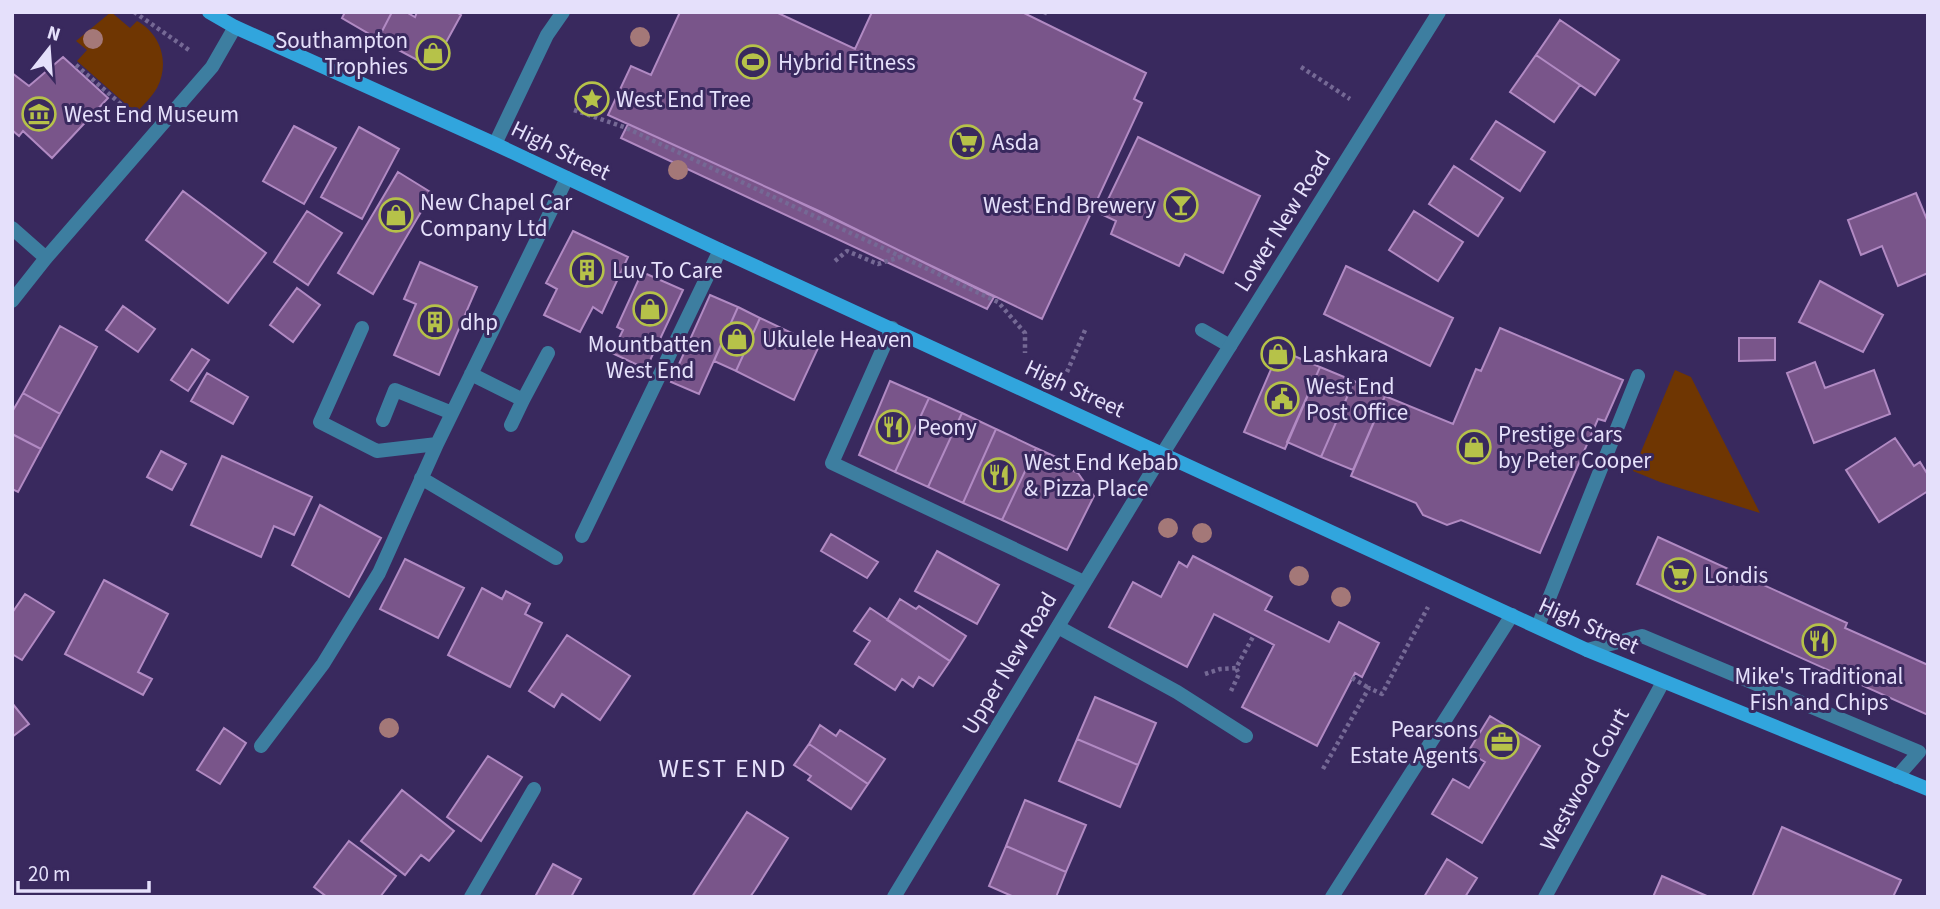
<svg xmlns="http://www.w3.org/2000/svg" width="1940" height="909" font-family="'Source Sans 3',sans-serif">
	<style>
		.green { fill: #6f3602 }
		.building { fill: #79558a; stroke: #b18ac3; stroke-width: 2 }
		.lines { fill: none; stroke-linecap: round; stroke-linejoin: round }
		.path { stroke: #756995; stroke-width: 4.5; stroke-dasharray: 3.5 3.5; stroke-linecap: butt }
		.service { stroke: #3d7ea0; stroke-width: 14 }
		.minor { stroke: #3d7ea0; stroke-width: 14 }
		.tertiary { stroke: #3d7ea0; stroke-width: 14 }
		.secondary { stroke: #31a5dd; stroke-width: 14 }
		.tree { fill: #a47878 }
		.labels { text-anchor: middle; stroke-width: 6; stroke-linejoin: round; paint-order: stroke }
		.poi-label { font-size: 23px; fill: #e5e0fb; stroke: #39295e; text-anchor: start }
		.street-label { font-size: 23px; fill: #e5e0fb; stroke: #39295e }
		.quarter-label { font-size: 26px; letter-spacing: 2px; fill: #e5e0fb; stroke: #39295e }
	</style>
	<rect width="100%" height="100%" fill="#39295e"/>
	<path class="green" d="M111 12 130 28 137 21C161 34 170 63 157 88 152 97 143 105 136 113L77 61 87 50 76 41Z
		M1675 370 1691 377 1760 513 1660 482 1633 471Z"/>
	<path class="building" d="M345 12H392L378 39 342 18Z
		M392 12H406L415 17 417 12H456L461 15 432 68 378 39Z
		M680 12H776L855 49 872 12H1022L1146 73 1134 99 1142 103 1042 319 786 196 608 115 631 66 651 75Z
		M1560 20 1619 60 1595 95 1536 55Z
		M1536 55 1580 85 1554 122 1510 92Z
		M63 57 108 98 52 158 23 131 19 136 12 130V73L29 86Z
		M1496 121 1545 152 1520 191 1471 159Z
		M628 124 819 211 994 297 987 309 621 138Z
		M294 126 336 148 304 204 263 181Z
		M359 127 399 149 362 219 321 197Z
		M1138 137 1260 196 1223 273 1185 254 1179 266 1111 234 1116 221 1101 214Z
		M1454 166 1503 198 1478 236 1429 204Z
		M398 172 432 193 373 294 338 273Z
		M183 191 266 253 228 303 146 240Z
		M1916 193 1928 222V273L1898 286 1882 246 1861 255 1848 220Z
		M307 211 342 233 308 285 274 262Z
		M1414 211 1463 242 1438 281 1389 250Z
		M573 231 628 257 602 313 593 307 580 332 544 315 557 289 546 283Z
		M420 262 477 287 439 375 394 355 416 304 404 299Z
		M1346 266 1453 318 1430 366 1324 314Z
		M642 272 683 290 646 369 612 353 623 330 617 327Z
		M1820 281 1883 315 1863 352 1799 322Z
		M297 288 320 305 293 342 270 325Z
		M710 295 738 307 699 394 671 382Z
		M123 306 155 329 138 352 106 330Z
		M738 307 760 318 736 371 714 361Z
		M760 318 819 346 794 400 736 371Z
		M60 326 97 347 60 414 23 393Z
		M1500 328 1623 380 1605 421 1598 419 1540 553 1461 520 1447 525 1423 515 1416 503 1351 476 1385 396 1453 424 1476 369 1481 371Z
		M1739 338H1775V360L1739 361Z
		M192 349 209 360 188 391 171 380Z
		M1285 352 1320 367 1285 449 1244 432 1275 360 1281 362Z
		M1815 362 1825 388 1874 370 1890 414 1814 443 1787 373Z
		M1320 367 1354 381 1321 457 1287 442Z
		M207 373 248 397 233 424 191 401Z
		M890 381 929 398 895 472 859 455Z
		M1354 381 1385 396 1353 470 1321 457Z
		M23 393 60 414 41 449 12 434V412Z
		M929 398 962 413 928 487 895 472Z
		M962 413 996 429 963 503 928 487Z
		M996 429 1036 448 1002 520 963 503Z
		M12 434 41 449 18 492 12 489Z
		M1895 438 1914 466 1920 462 1928 475V491L1879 522 1846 470Z
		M1036 448 1056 457 1053 462 1078 473 1094 496 1067 550 1002 520Z
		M161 451 186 464 172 490 147 477Z
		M222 456 312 497 294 535 274 526 261 557 191 525Z
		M320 505 381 538 349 597 292 565Z
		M831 534 878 562 867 578 821 551Z
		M1658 537 1847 623 1845 628 1928 665V715L1637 584Z
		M937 551 999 585 977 624 915 591Z
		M1193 556 1272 597 1265 610 1329 642 1339 622 1379 643 1362 677 1355 673 1317 746 1242 707 1274 645 1214 614 1187 667 1109 627 1133 582 1161 597 1179 562 1187 567Z
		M405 559 464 588 438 638 380 609Z
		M104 580 168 614 138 672 152 679 143 695 65 654Z
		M482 588 502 599 506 591 530 604 525 614 542 623 510 687 448 655Z
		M25 594 54 612 22 660 12 654V613Z
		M900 599 916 609 919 606 966 636 950 661 887 620Z
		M870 608 950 661 933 686 919 677 913 687 902 679 895 690 855 664 870 641 854 631Z
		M567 635 630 676 600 720 562 694 554 707 529 691Z
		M1095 697 1156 723 1138 765 1077 739Z
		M12 703 29 724 12 737Z
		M1490 716 1540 746 1482 843 1432 814 1453 779 1469 788 1485 762 1468 752Z
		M820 725 836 736 840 730 885 759 868 784 809 744Z
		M224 728 246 743 220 784 197 770Z
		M1077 739 1138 765 1120 807 1059 781Z
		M809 744 868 784 851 809 808 780 811 776 794 765Z
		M488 756 522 777 481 841 447 817Z
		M402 790 454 831 429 861 421 855 405 875 361 841Z
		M1025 800 1086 825 1066 872 1006 846Z
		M747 812 788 838 755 890 750 897H692Z
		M1782 827 1901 880 1893 897H1752Z
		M349 841 396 876 380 897H327L314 887Z
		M1006 846 1066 872 1056 897H1014L989 886Z
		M1447 859 1477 878 1465 897H1424Z
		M553 864 581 879 571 897H539L536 895Z
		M1662 876 1709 897H1653Z"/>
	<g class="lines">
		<path class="path" d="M134 12 189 50
			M1044 12 1050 15
			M76 65 131 113 128 116
			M1301 67 1350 99
			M574 110 624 127 998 302 1025 333V353
			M835 261 847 251 878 264 900 257
			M1067 372 1086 328
			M1205 674 1220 669 1236 668 1254 635
			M1352 678 1369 688
			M1231 691 1239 674 1236 668
			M1323 769 1369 688 1382 694 1428 607"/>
		<path class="service" d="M362 328 320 422 377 451 437 444
			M892 328 832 463 1084 582
			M1202 330 1230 346
			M471 374 523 400 511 425
			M523 400 548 353
			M383 420 395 390 452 413
			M421 478 556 558
			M582 536 720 250
			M1538 626 1638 376
			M1058 627 1177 692 1246 736
			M1587 650 1642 636 1919 752 1897 777
			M261 746 323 664 379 573 437 444 567 178
			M471 897 534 789
			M1332 897 1512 615"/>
		<path class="minor" d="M12 228 46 258
			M12 301 46 258 212 67 235 27
			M1545 897 1663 682"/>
		<path class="tertiary" d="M495 144 547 35 563 12
			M894 897 1163 453 1439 12"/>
		<path class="secondary" d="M209 12 235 27 495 144 720 250 1587 650 1928 789"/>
	</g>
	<g class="tree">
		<circle cx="640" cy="37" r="10"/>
		<circle cx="93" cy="39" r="10"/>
		<circle cx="678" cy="170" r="10"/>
		<circle cx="1168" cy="528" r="10"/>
		<circle cx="1202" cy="533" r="10"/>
		<circle cx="1299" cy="576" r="10"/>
		<circle cx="1341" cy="597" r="10"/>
		<circle cx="389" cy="728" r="10"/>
	</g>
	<defs>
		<symbol id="shop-ring" viewBox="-11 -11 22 22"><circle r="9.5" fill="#39295e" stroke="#b6c249" stroke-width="1.5"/><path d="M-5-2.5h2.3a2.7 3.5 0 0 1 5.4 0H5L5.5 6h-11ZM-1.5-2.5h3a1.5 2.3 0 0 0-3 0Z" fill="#b6c249"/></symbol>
		<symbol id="stadium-ring" viewBox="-11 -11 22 22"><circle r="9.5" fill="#39295e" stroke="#b6c249" stroke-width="1.5"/><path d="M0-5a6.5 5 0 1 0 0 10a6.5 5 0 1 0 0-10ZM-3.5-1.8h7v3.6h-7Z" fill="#b6c249"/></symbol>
		<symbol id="sight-ring" viewBox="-11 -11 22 22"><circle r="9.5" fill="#39295e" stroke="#b6c249" stroke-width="1.5"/><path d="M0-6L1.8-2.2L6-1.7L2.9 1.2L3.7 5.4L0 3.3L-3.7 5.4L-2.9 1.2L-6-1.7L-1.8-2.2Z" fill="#b6c249"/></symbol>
		<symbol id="museum-ring" viewBox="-11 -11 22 22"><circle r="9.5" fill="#39295e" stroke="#b6c249" stroke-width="1.5"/><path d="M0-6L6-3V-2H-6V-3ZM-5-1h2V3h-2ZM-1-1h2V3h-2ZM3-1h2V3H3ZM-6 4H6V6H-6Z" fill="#b6c249"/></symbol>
		<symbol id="supermarket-ring" viewBox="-11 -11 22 22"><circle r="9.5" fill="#39295e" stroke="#b6c249" stroke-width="1.5"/><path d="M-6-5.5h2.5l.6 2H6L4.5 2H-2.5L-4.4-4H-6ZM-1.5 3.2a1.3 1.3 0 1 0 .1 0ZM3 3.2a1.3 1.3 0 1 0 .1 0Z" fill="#b6c249"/></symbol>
		<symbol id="bar-ring" viewBox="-11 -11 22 22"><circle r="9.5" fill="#39295e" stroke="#b6c249" stroke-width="1.5"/><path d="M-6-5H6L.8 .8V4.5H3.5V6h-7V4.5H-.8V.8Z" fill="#b6c249"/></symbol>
		<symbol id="building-ring" viewBox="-11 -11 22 22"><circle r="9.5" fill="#39295e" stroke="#b6c249" stroke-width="1.5"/><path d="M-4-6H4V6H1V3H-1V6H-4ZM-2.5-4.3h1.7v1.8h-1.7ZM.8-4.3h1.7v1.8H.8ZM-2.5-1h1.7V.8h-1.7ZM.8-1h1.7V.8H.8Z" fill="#b6c249"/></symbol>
		<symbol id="civic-ring" viewBox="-11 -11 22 22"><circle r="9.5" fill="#39295e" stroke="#b6c249" stroke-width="1.5"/><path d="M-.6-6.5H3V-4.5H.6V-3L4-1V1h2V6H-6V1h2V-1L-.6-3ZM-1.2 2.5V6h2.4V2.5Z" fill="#b6c249"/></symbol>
		<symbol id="restaurant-ring" viewBox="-11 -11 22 22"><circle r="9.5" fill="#39295e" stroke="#b6c249" stroke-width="1.5"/><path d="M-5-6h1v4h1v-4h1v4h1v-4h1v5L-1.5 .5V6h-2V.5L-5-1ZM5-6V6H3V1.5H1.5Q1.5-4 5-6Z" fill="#b6c249"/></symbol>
		<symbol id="office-ring" viewBox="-11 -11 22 22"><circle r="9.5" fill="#39295e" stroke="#b6c249" stroke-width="1.5"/><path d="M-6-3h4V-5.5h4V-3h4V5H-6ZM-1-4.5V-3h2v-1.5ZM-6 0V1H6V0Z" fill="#b6c249"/></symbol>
	</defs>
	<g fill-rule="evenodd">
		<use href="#shop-ring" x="414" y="34" width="38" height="38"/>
		<use href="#stadium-ring" x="734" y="43" width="38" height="38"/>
		<use href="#sight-ring" x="573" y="80" width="38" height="38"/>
		<use href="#museum-ring" x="20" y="95" width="38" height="38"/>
		<use href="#supermarket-ring" x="948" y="123" width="38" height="38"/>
		<use href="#bar-ring" x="1162" y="186" width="38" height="38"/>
		<use href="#shop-ring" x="377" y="196" width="38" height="38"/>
		<use href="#building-ring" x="568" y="251" width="38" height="38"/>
		<use href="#shop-ring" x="631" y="290" width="38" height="38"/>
		<use href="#building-ring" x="416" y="303" width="38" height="38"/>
		<use href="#shop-ring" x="718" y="320" width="38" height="38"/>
		<use href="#shop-ring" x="1259" y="335" width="38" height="38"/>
		<use href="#civic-ring" x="1263" y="380" width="38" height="38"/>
		<use href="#restaurant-ring" x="874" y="408" width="38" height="38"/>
		<use href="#shop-ring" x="1455" y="428" width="38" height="38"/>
		<use href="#restaurant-ring" x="980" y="456" width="38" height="38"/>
		<use href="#supermarket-ring" x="1660" y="556" width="38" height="38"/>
		<use href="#restaurant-ring" x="1800" y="622" width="38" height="38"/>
		<use href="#office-ring" x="1483" y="723" width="38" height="38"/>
	</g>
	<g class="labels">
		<g class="poi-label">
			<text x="408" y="48" text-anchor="end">Southampton<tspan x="408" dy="26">Trophies</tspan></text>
			<text x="778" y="70">Hybrid Fitness</text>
			<text x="616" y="107">West End Tree</text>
			<text x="64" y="122">West End Museum</text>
			<text x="992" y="150">Asda</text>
			<text x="420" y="210">New Chapel Car<tspan x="420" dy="26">Company Ltd</tspan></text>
			<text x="1156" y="213" text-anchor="end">West End Brewery</text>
			<text x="612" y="278">Luv To Care</text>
			<text x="460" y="330">dhp</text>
			<text x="762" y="347">Ukulele Heaven</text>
			<text x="650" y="352" text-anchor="middle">Mountbatten<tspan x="650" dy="26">West End</tspan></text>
			<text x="1302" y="362">Lashkara</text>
			<text x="1306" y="394">West End<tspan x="1306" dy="26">Post Office</tspan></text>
			<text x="917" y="435">Peony</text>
			<text x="1498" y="442">Prestige Cars<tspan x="1498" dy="26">by Peter Cooper</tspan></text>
			<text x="1024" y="470">West End Kebab<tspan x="1024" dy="26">&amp; Pizza Place</tspan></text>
			<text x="1704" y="583">Londis</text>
			<text x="1819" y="684" text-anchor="middle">Mike's Traditional<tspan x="1819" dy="26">Fish and Chips</tspan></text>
			<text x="1478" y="737" text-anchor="end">Pearsons<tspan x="1478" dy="26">Estate Agents</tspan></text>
		</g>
		<g class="street-label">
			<text transform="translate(561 150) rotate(26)" y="8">High Street</text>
			<text transform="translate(1282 221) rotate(-58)" y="8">Lower New Road</text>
			<text transform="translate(1075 388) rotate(25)" y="8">High Street</text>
			<text transform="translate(1589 625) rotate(24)" y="8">High Street</text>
			<text transform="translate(1009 663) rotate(-59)" y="8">Upper New Road</text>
			<text transform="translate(1584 779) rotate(-61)" y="8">Westwood Court</text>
		</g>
		<g class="quarter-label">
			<text x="723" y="777">WEST END</text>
		</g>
	</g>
	<rect width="1940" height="909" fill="none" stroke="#e5e0fb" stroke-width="28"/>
	<g transform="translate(49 49) rotate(17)" stroke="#39295e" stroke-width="5" paint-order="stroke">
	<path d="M0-5L12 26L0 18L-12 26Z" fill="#e5e0fb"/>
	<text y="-10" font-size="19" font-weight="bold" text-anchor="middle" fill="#e5e0fb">N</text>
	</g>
	<path d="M18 881v10h131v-10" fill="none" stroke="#e5e0fb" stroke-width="3.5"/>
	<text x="28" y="881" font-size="21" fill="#e5e0fb" stroke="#39295e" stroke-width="5" paint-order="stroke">20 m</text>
</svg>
